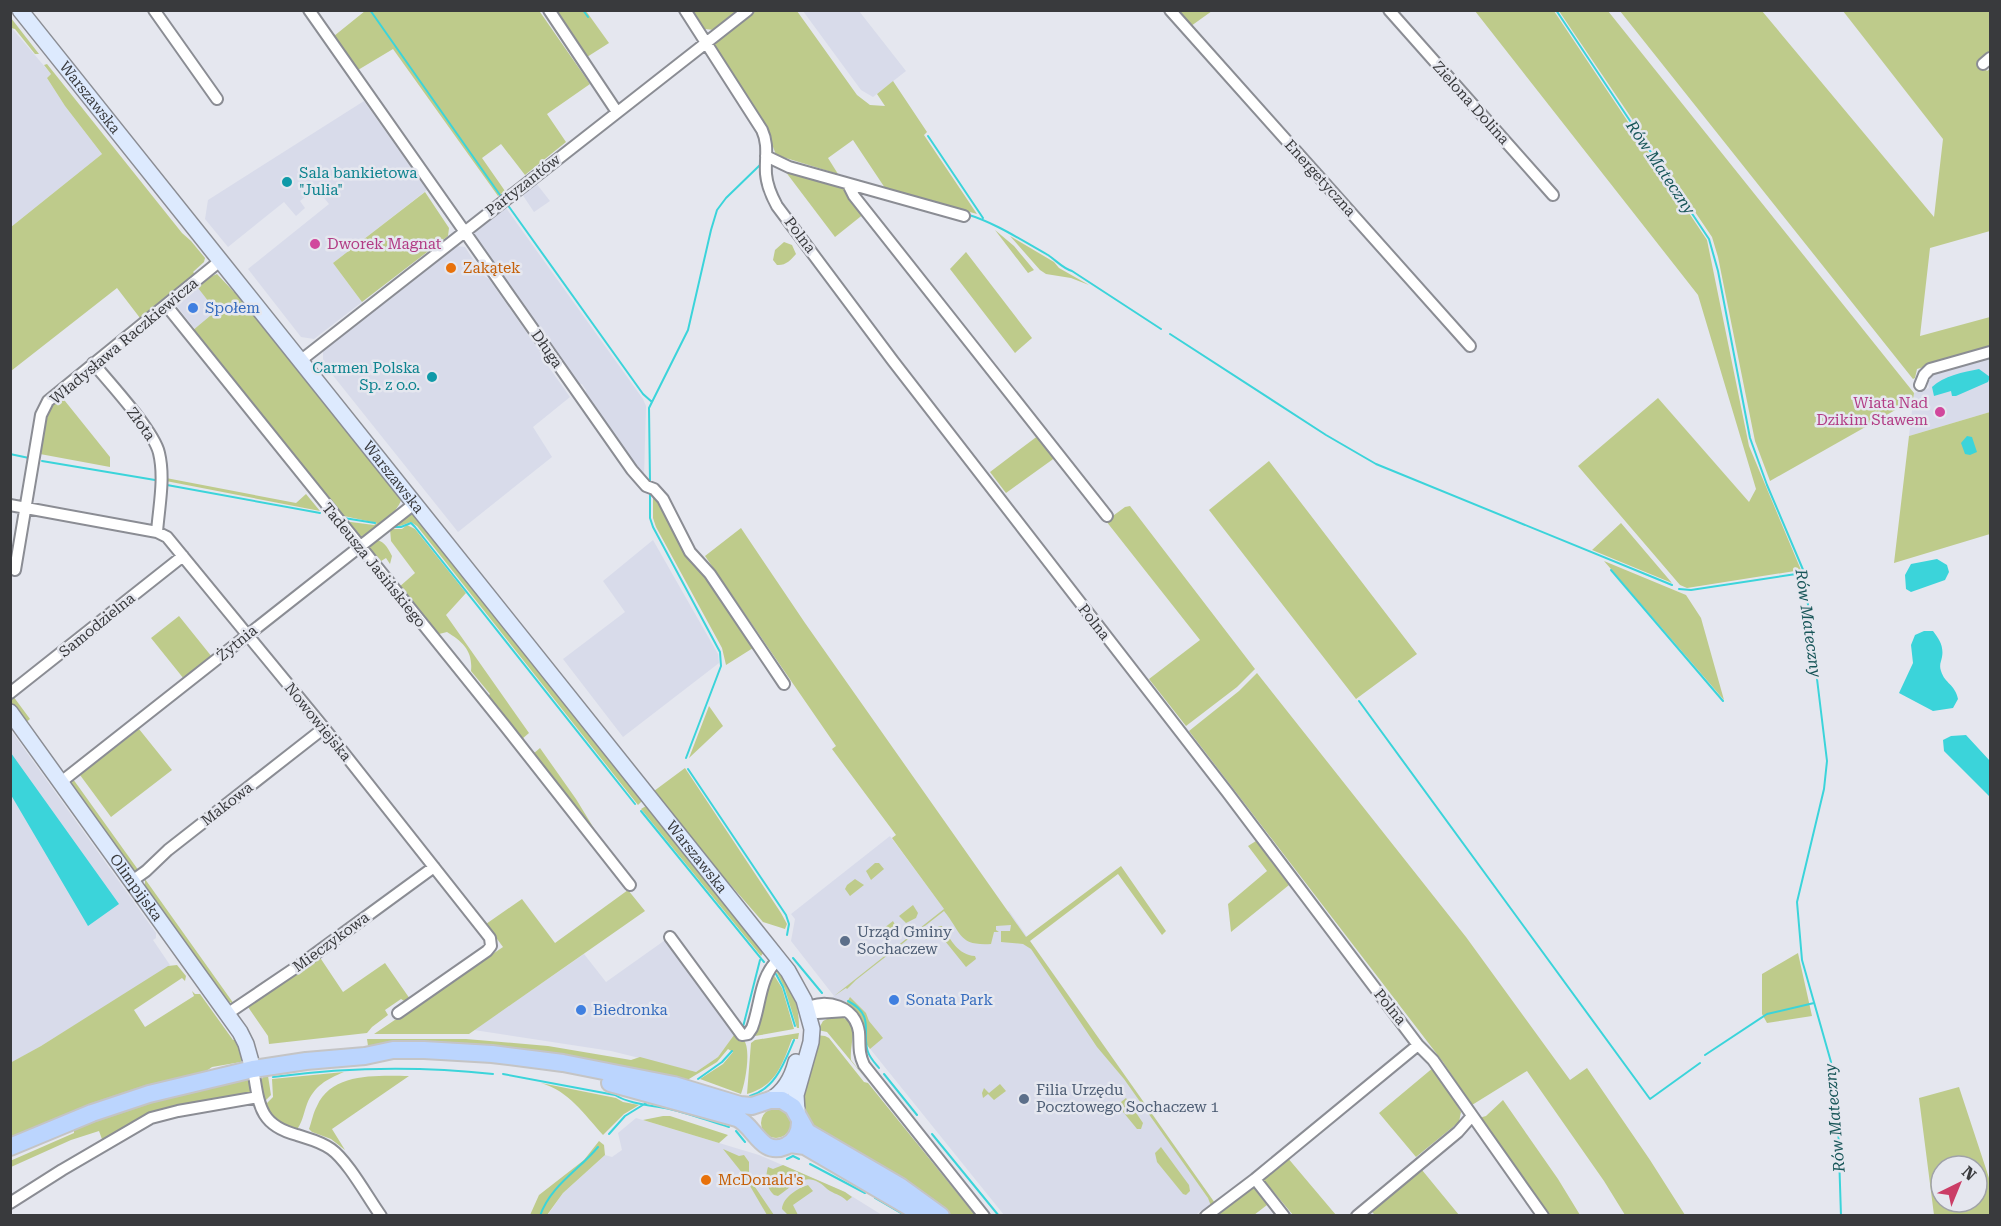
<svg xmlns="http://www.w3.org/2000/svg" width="2001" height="1226" font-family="'Roboto Serif',serif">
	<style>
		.built { fill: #d8dbea }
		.green { fill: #becb8b; fill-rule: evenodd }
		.water { fill: #3bd4da }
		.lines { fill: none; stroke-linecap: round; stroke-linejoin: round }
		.stream { stroke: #3bd4da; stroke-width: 2 }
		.street-casing { stroke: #8b8d94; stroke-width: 14 }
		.secondary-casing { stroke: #8b8d94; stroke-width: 18 }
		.primary-casing { stroke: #c4c4c5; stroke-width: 20 }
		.street { stroke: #fff; stroke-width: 10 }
		.secondary { stroke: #ddeafe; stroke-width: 15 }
		.primary { stroke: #bbd5fe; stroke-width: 16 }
		.culture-dot { fill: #0f9aa8; stroke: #e5e7ef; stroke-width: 2 }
		.hotel-dot { fill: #d1479c; stroke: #e5e7ef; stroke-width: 2 }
		.food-dot { fill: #e8710a; stroke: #e5e7ef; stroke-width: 2 }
		.shop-dot { fill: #3f7fe0; stroke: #e5e7ef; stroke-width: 2 }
		.service-dot { fill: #5c6f8a; stroke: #e5e7ef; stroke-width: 2 }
		.labels { text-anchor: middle; stroke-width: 5; stroke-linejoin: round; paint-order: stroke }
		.street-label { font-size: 15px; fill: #393a3d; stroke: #e5e7ef }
		.culture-label { font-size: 15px; fill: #0d838f; stroke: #e5e7ef; text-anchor: start }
		.hotel-label { font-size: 15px; fill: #b23c85; stroke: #e5e7ef; text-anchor: start }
		.food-label { font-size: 15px; fill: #c56008; stroke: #e5e7ef; text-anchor: start }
		.shop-label { font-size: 15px; fill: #366cbe; stroke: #e5e7ef; text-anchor: start }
		.service-label { font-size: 15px; fill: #4e5e75; stroke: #e5e7ef; text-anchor: start }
		.water-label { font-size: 16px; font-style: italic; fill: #175558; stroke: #e5e7ef }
	</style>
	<rect width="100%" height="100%" fill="#e5e7ef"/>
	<path class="built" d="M803 11H859L906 71 873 97 861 90Z
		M10 26 51 74 47 78 65 106 102 154 11 227Z
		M364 101 427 190 333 263 362 302 314 339 301 337 248 269 329 204 316 188 300 201 305 208 296 216 284 202 228 247 205 219 208 200Z
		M536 183 550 201 534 212 522 194Z
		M506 208 643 399 646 406 644 477 585 395 586 390 582 384H577L473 234Z
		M456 246 465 247 483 275 489 279 541 353V356L570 397 533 427 552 457 458 532 323 363V351Z
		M198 288 217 311 195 329 176 305Z
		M1990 357V412L1909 436 1914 393 1929 388 1928 383 1934 373Z
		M653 540 718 654 719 663 623 737 563 659 625 612 603 581Z
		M10 729 156 933V938L153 940 170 965 155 976 41 1046 11 1063Z
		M890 836 968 941 1009 911 1217 1206 1200 1211 1195 1216 1004 1215 863 1040 860 1018 856 1012 837 999 831 1000 834 996 791 941 795 919 791 914Z
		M668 938 737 1031 718 1057 696 1072 611 1051 474 1030 584 954 606 982Z
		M636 1118 759 1155 845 1192 882 1215 547 1216 563 1193 605 1155 612 1157 622 1150 618 1133Z"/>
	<path class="green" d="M556 10 586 11 609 43 587 57Z
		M365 11H541L540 12 590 84 547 114 566 142 525 175 501 144 482 158 505 191 498 196 393 49 358 70 334 36Z
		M693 11H741L714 30 705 29Z
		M756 11H797L857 95 870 105 885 106 877 94 893 81 927 132 924 135 977 214 885 188 853 140 828 158 838 174 776 155 768 133 712 44Z
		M1177 11H1212L1191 26Z
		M1475 11H1554L1707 240 1749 446 1801 570 1687 588 1680 585 1578 466 1658 398 1749 502 1756 489 1698 295Z
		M1559 11H1608L1914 393 1913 400 1770 481 1755 441 1718 257 1712 237Z
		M1620 11H1762L1934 217 1943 139 1843 11H1990V53L1979 60 1987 71 1990 69V231L1930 248 1920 336 1990 317V347L1917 369 1915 378 1913 379Z
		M10 18H11L39 54H35L15 29 11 28Z
		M47 64 182 233 191 241 205 258 204 262 193 272 195 274 140 318 117 288 11 371V227L102 154 65 106 47 78 51 74 44 65Z
		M782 167 843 185 865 213 835 237Z
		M425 192 449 228 448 236 362 302 333 263Z
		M995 230 1014 246 1034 270 1028 273Z
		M1010 236 1054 262 1059 268 1089 285 1071 278 1046 274 1040 270Z
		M784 242 792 245 796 254C791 260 785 266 777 265L773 260 775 250Z
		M966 252 1032 338 1015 353 950 269Z
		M217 274 234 292 236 291 399 497 401 500C398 512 370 537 357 537L343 521 374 525 377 523 339 515 254 409V406L192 331 216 311 198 288 210 277Z
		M61 396 110 457V467L40 454 47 411Z
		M1990 412V534L1894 563 1909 436Z
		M1039 435 1056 457 1006 493 990 472Z
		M1269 461 1417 654 1356 699 1209 510Z
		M166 478 296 503 306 494 320 511 166 481Z
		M653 492 693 558 761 655 753 648 726 665 722 648 656 527 653 518Z
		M1130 506 1255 669 1237 687 1186 726 1149 679 1200 640 1106 521 1125 507Z
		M410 514 415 516 642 801 638 805 417 526 411 522 400 526 391 524Z
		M1621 523 1672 583 1592 550Z
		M407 525 415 529 466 593 446 615 529 733 522 739 487 697 490 694 471 671C473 651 463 642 447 632L435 635 398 588 415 573 391 541 390 529H402Z
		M741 528 805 623 1026 937 1121 866 1166 931 1162 935 1118 874 1030 941 1217 1206H1211L1208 1198 1124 1079 1097 1047 1031 949 1023 944 1001 942V931H1010L1011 925 996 926V930L999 932H994L991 944C958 946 962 933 944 911L856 980 847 989 846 988 834 996 944 909 892 838 896 835 832 749 836 746 705 556Z
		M373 539C384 541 387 546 392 556L390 564 386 558 378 563 367 550 368 543Z
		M1604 561 1686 595 1701 618 1724 700Z
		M179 616 212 657 184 679 151 638Z
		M1257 673 1466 937 1570 1080 1587 1068 1650 1160 1685 1215H1625L1604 1181 1527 1071 1472 1105 1443 1062 1189 731 1239 691Z
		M13 696 30 719 25 723 11 704Z
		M709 706 723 726 689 758Z
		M139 729 172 770 111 817 80 775Z
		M540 748 576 799 598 835H595L533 754Z
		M685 768 781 913 787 924 785 929 763 922 708 859 654 791Z
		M73 779 139 871H133L71 786Z
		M646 806 764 952 761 956 641 809Z
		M1256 841 1289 885 1231 932 1228 904 1267 871 1248 846Z
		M875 863H879L884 869 871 880 866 871Z
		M145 879 234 1004 227 1001 145 887Z
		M855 879 864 885 850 896 845 889 847 885Z
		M628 890 645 911 469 1034H374L503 947 486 924 522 899 555 943Z
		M913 905 918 913 916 918 906 923 899 916Z
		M893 921 897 928C896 934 891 940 884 938L879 932Z
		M939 926H942C951 940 958 955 975 956L976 959 966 967 937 931 936 929Z
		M1798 953 1812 1016 1767 1023 1762 1014V974Z
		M319 956 343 992 385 963 410 999 406 1002 401 999 385 1010 388 1015 372 1027 367 1033 269 1044 268 1036 248 1007Z
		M177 965 186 976 185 981 182 978 134 1010 145 1027 194 996 192 991 195 994H200L233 1040 237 1039 243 1057 241 1062 212 1067 205 1072 11 1139 10 1063 41 1046 168 966Z
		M775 969H778C792 990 799 1002 799 1028H797L785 989Z
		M772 972 782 988 794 1029 755 1036 762 998Z
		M850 997 866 1013 869 1021 883 1038 870 1049C857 1033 865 1017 846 1004Z
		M835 1015C863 1022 849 1040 851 1060L866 1079 827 1032 818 1030 823 1021Z
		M799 1033 798 1039H792C782 1065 776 1086 747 1094L751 1043 755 1040Z
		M734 1035C737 1036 741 1037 743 1039 752 1048 745 1084 741 1094L700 1079 723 1064 733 1052 728 1049 717 1062 684 1082 400 1045 368 1046 367 1039H466L548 1046 631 1060 640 1057 696 1072 718 1057Z
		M816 1035 825 1036 829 1038 864 1082 868 1083 975 1215H947L820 1135 806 1120 800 1102Z
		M1434 1067 1461 1112 1459 1122 1416 1157 1379 1113Z
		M344 1072C327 1079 314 1086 307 1104 304 1112 303 1120 298 1128L294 1130C280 1123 270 1119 266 1104L273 1097 272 1079Z
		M264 1076H268L271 1095 265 1101 261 1080Z
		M409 1076 332 1129 345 1150 331 1139 312 1132 309 1129C312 1121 313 1113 317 1106 332 1072 378 1076 409 1076Z
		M249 1078 251 1082 253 1091 246 1096 163 1110 103 1142 99 1131 71 1140 11 1167 10 1161 74 1133V1129L139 1105Z
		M541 1083 616 1098 623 1102 639 1105 624 1114 603 1135C584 1114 569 1091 541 1083Z
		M1000 1084 1006 1091 994 1100 988 1094 983 1098 982 1093 984 1088 989 1093Z
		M1959 1087 1990 1181V1215H1934L1919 1098ZM1941 1166H1977V1202H1941Z
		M1126 1098 1143 1123 1141 1129H1137L1119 1107 1121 1102Z
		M1503 1100 1558 1179 1580 1215H1548L1479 1118 1486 1116Z
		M761 1123a15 15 0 1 1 30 0a15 15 0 1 1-30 0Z
		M663 1116H670L728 1135 719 1143 643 1120Z
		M599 1141 604 1145 605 1155 563 1193 547 1215H530L539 1195 584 1160Z
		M1161 1147 1189 1185 1190 1191 1186 1195 1183 1194 1157 1162 1155 1153Z
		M723 1149 739 1156 744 1155 749 1162V1178L774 1215H767L743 1174Z
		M1287 1157 1336 1215H1293L1262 1178Z
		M783 1165 845 1192 852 1197 847 1201C841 1195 837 1195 830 1191 826 1189 823 1184 818 1182 803 1173 790 1188 778 1196L774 1195C766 1187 765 1177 768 1167L773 1169Z
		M1422 1170 1459 1215H1375L1372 1212Z
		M808 1185 813 1191 793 1205 798 1215H788L782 1209C783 1197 798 1188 808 1185Z
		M1253 1187 1267 1205 1254 1215 1217 1216Z"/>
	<path class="water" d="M1979 369 1990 377 1988 382 1956 396H1952L1951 391 1934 396 1932 387C1943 376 1964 372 1979 369Z
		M1967 436 1972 437 1977 452 1970 455 1965 454 1961 443Z
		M1937 559 1947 565 1949 572 1945 580 1911 592 1906 589 1905 575 1911 564Z
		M1924 631H1933C1939 639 1944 646 1942 657 1941 662 1939 665 1941 671 1945 684 1955 684 1958 699L1953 708 1933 711 1899 693 1913 663 1911 645 1915 635Z
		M1966 735 1990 761V797L1944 751 1943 740 1951 736Z
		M11 753 119 904 88 926 11 795Z"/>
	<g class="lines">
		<path class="stream" d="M370 10 500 195
			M583 10 588 17
			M1556 10 1709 239 1718 271 1750 438 1767 485 1804 572 1827 761 1824 789 1797 902 1802 960 1831 1062 1838 1123 1841 1216
			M928 136 983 218
			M507 204 643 394 652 402
			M966 214C996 223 1021 240 1048 255 1057 261 1062 268 1072 271L1161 329
			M1170 334 1326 435 1376 464 1672 585
			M10 454 29 458
			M42 461 155 480
			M650 482 649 408 688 330 711 230 717 210 726 198 761 164
			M167 485 320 513
			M650 491V518L653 527 720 652 721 666 686 758
			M344 518 375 523
			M393 527H401L411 523 415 527 635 804
			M1611 570 1723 701
			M1679 589 1691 590 1796 574
			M1359 701 1650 1099 1700 1063
			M688 769 786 915 789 924 787 935
			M641 811 764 962
			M793 958 822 993
			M776 974 783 987 795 1026
			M848 1001C876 1016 861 1032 868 1052 870 1058 875 1063 879 1068
			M743 1027 760 960
			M1705 1055 1767 1014 1814 1003
			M503 1074 615 1095C630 1104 649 1105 665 1108 686 1112 708 1121 729 1127
			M884 1074 917 1115
			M273 1077C347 1067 419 1066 493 1074
			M698 1079 722 1062 732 1051
			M750 1096C776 1088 784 1063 794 1040
			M736 1131 745 1142
			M609 1134 625 1116 646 1103
			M932 1134 999 1216
			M787 1159 793 1156 799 1159
			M810 1164 865 1193
			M875 1198 906 1216
			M540 1216C550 1186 579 1170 598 1147"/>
		<defs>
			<path id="street" d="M154 10 217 99
				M309 10 632 470 646 486 654 489 663 499 690 552 710 574 784 684
				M549 10 617 112
				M685 10 762 130C769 145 765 158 766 174 767 186 771 195 777 206L893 361 1227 792 1418 1045 1433 1060 1543 1216
				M1170 10 1470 346
				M1389 10 1553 195
				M1983 64 1990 58
				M766 156 789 167 964 216
				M848 184 854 196 1107 516
				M166 305 505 726 630 885
				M300 361 748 10
				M93 363C109 382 154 431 159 453 165 478 159 506 157 532
				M1920 385 1924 375 1930 369 1990 352
				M10 505 157 532 167 537 324 728 490 938 491 946 487 951 398 1013
				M15 570 41 415 48 401 220 261
				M10 693 183 556
				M61 782 414 504
				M132 881 146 871 168 850 324 728
				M670 937 742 1035 748 1034 752 1028C761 1005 759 976 779 959
				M806 1008C826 998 855 1006 859 1032 860 1044 858 1053 864 1065L984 1216
				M806 1008 817 1013 846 1011
				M227 1014 304 962 434 867
				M253 1069C259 1103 258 1125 297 1135 309 1139 320 1141 331 1149 348 1161 368 1198 381 1216
				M1255 1179 1284 1216
				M10 1203 62 1170 151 1118 178 1111 258 1097
				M1206 1216 1255 1179 1418 1045
				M1357 1216 1458 1132 1472 1116"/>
			<g id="secondary">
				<path id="s1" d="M20 10 788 971 804 1000 812 1029 811 1042 796 1095 797 1112"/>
				<path id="s2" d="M10 712 240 1032 246 1044 253 1069"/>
				<path d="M770 1100C784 1092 792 1078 796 1062"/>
			</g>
			<path id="primary" d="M610 1083 737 1118C755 1126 761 1157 786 1146 796 1141 800 1132 800 1122
				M790 1144 805 1146 918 1212
				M10 1147 92 1113 149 1094 253 1069 306 1061 365 1056 393 1050H424L492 1054 563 1063 674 1085 740 1105 752 1106 770 1100H782L793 1107 807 1132 901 1187 941 1216"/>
		</defs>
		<use href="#street" class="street-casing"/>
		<use href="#secondary" class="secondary-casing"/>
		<use href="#primary" class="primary-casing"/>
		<use href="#street" class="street"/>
		<use href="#secondary" class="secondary"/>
		<use href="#primary" class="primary"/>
	</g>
	<g class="culture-dot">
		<circle cx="287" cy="182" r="6"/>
		<circle cx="432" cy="377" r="6"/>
	</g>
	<g class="hotel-dot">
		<circle cx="315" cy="244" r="6"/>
		<circle cx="1940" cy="412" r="6"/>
	</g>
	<g class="food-dot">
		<circle cx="451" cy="268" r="6"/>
		<circle cx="706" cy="1180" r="6"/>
	</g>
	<g class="shop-dot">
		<circle cx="193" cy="308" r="6"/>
		<circle cx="894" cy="1000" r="6"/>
		<circle cx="581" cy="1010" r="6"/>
	</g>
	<g class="service-dot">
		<circle cx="845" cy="941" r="6"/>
		<circle cx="1024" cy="1099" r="6"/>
	</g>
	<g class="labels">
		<g class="street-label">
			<text dy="5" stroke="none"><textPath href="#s1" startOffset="112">Warszawska</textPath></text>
			<text transform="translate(1471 103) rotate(48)" y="5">Zielona Dolina</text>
			<text transform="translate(1320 178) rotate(48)" y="5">Energetyczna</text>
			<text transform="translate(523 185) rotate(-38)" y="5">Partyzantów</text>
			<text transform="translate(800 235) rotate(53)" y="5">Polna</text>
			<text transform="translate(124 341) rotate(-40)" y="5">Władysława Raczkiewicza</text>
			<text transform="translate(547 349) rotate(55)" y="5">Długa</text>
			<text transform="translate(141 424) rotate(54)" y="5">Złota</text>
			<text dy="5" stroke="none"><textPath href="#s1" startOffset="598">Warszawska</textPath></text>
			<text transform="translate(374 565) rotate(51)" y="5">Tadeusza Jasińskiego</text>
			<text transform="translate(1094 622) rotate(52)" y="5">Polna</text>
			<text transform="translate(97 625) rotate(-39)" y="5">Samodzielna</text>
			<text transform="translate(237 643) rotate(-39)" y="5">Żytnia</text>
			<text transform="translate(318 722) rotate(51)" y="5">Nowowiejska</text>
			<text transform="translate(227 804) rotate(-38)" y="5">Makowa</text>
			<text dy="5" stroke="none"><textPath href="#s1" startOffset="1084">Warszawska</textPath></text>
			<text dy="5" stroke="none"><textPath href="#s2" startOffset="216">Olimpijska</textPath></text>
			<text transform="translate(331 942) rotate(-36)" y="5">Mieczykowa</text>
			<text transform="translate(1390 1007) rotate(51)" y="5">Polna</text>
		</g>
		<g class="culture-label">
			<text x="299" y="178">Sala bankietowa<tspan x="299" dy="17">"Julia"</tspan></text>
			<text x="420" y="373" text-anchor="end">Carmen Polska<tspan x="420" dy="17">Sp. z o.o.</tspan></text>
		</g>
		<g class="hotel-label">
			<text x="327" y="249">Dworek Magnat</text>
			<text x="1928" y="408" text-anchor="end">Wiata Nad<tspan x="1928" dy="17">Dzikim Stawem</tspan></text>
		</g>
		<g class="food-label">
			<text x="463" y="273">Zakątek</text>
			<text x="718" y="1185">McDonald's</text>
		</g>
		<g class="shop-label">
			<text x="205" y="313">Społem</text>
			<text x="906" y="1005">Sonata Park</text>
			<text x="593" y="1015">Biedronka</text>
		</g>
		<g class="service-label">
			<text x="857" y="937">Urząd Gminy<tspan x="857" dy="17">Sochaczew</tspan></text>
			<text x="1036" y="1095">Filia Urzędu<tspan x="1036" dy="17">Pocztowego Sochaczew 1</tspan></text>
		</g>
		<g class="water-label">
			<text transform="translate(1661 167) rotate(56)" y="6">Rów Mateczny</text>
			<text transform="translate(1809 623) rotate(82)" y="6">Rów Mateczny</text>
			<text transform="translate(1834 1118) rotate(-95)" y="6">Rów Mateczny</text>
		</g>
	</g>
	<rect width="2001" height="1226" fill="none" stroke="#393a3d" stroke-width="24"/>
	<g transform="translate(1959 1184) rotate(43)"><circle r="28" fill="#e5e7ef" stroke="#a0a2a8" stroke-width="1.5"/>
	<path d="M0-4.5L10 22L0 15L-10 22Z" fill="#cb3d66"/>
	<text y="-9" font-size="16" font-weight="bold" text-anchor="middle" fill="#393a3d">N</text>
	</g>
</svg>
